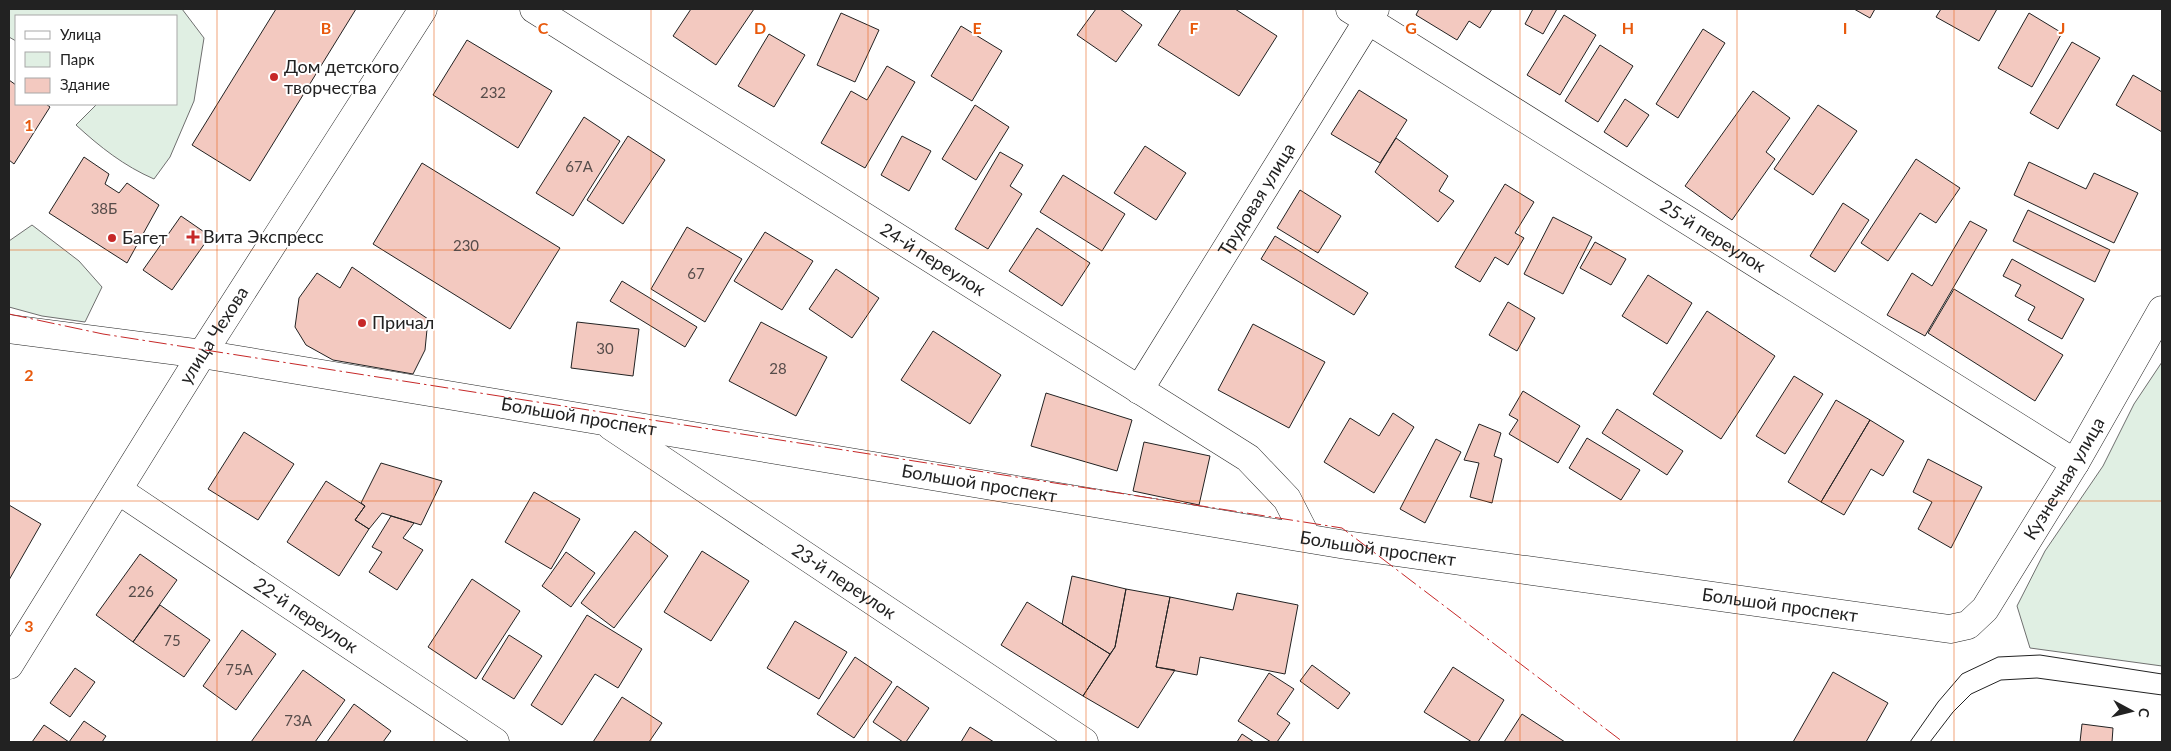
<svg xmlns="http://www.w3.org/2000/svg" width="2171" height="751" font-family="Lato,sans-serif">
	<style>
		.green { fill: #e0efe3; stroke: #6f6f6f }
		.building { fill: #f3c9c0; stroke: #222 }
		.lines { fill: none; stroke-linecap: round; stroke-linejoin: round }
		.minor-casing { stroke: #222; stroke-width: 29 }
		.tertiary-casing { stroke: #222; stroke-width: 29 }
		.secondary-casing { stroke: #222; stroke-width: 29 }
		.minor { stroke: #fff; stroke-width: 28 }
		.tertiary { stroke: #fff; stroke-width: 28 }
		.secondary { stroke: #fff; stroke-width: 28 }
		.tram { stroke: #222; stroke-width: 1 }
		.power { stroke: #c62828; stroke-width: 1; stroke-dasharray: 18 4 2.5 4; stroke-linecap: butt }
		.grid { fill: none; stroke: #e8590c; stroke-width: 1; stroke-opacity: 0.55 }
		.poi-dot { fill: #c62828; stroke: #fff; stroke-width: 2 }
		.labels { text-anchor: middle; stroke-width: 4; stroke-linejoin: round; paint-order: stroke }
		.number-label { font-size: 15px; fill: #564c4a }
		.poi-label { font-size: 18px; fill: #222; stroke: #fff; text-anchor: start }
		.street-label { font-size: 18px; fill: #222; stroke: #fff }
		.grid-label { font-size: 16px; text-anchor: middle; font-weight: bold; fill: #e8590c; stroke: #fff; stroke-width: 4; stroke-linejoin: round; paint-order: stroke }
	</style>
	<rect width="100%" height="100%" fill="#fff"/>
	<path class="green" d="M9 9H182L204 38 194 101 170 157 154 179C124 166 100 147 76 125L97 104H176V16H16V41L9 37Z
		M32 225 79 261 102 287 85 322 42 316 9 307V241Z
		M2162 362V666L2030 648 2017 606 2045 551 2103 466 2134 404Z"/>
	<path class="building" d="M276 9H356L250 181 192 145Z
		M691 9H754L716 65 673 36Z
		M1096 9H1120L1142 25 1116 62 1077 35Z
		M1181 9H1235L1277 36 1239 96 1158 45Z
		M1419 9H1492L1480 28 1469 21 1457 40 1416 15Z
		M1533 9H1557L1543 34 1525 24Z
		M1854 9H1875L1870 18Z
		M1941 9H1997L1979 41 1936 17Z
		M841 13 879 30 855 82 817 65Z
		M2029 13 2062 33 2032 87 1998 68Z
		M1564 15 1596 35 1560 95 1527 75Z
		M961 26 1002 51 972 101 931 76Z
		M1703 29 1725 43 1678 118 1656 104Z
		M769 34 805 55 774 107 738 86Z
		M467 40 552 91 518 148 433 95Z
		M2072 42 2100 58 2058 129 2030 113Z
		M1600 45 1633 66 1598 122 1565 101Z
		M887 66 915 82 865 168 821 143 851 91 867 100Z
		M2133 75 2162 92V132L2116 105Z
		M9 80 16 85V104H46L50 107 14 164 9 160Z
		M1359 90 1407 120 1380 163 1331 134Z
		M1753 91 1790 118 1766 152 1775 159 1732 220 1685 186Z
		M1625 99 1649 115 1627 147 1604 132Z
		M975 105 1009 127 976 180 942 159Z
		M1818 105 1857 131 1813 195 1774 169Z
		M584 117 620 141 573 216 536 193Z
		M628 136 665 160 623 224 587 200Z
		M902 136 931 151 909 191 881 175Z
		M1396 138 1448 176 1439 191 1454 201 1438 222 1375 172Z
		M1145 146 1186 173 1156 220 1114 193Z
		M1000 152 1023 165 1010 186 1022 194 988 249 955 229Z
		M84 157 109 174 105 184 119 193 127 183 159 205 127 263 49 213Z
		M1916 159 1960 188 1936 223 1920 213 1888 261 1861 243Z
		M2029 162 2086 189 2094 173 2138 193 2114 243 2014 195Z
		M422 163 560 248 510 329 373 244Z
		M1063 175 1125 214 1102 251 1040 212Z
		M1505 184 1534 202 1515 233 1524 238 1508 265 1495 257 1480 282 1455 267Z
		M1300 190 1341 216 1318 253 1277 228Z
		M1843 203 1869 220 1835 272 1810 256Z
		M2028 210 2110 250 2095 282 2013 241Z
		M181 216 210 236 172 290 143 270Z
		M1553 217 1592 237 1563 294 1524 274Z
		M1970 221 1987 230 1925 336 1887 315 1912 273 1932 286Z
		M687 227 742 259 705 322 651 289Z
		M1037 228 1090 263 1062 306 1009 271Z
		M765 232 813 261 782 310 734 281Z
		M1275 236 1368 293 1354 315 1261 259Z
		M1595 242 1626 259 1611 285 1580 268Z
		M2012 259 2084 299 2062 339 2028 320 2035 307 2015 296 2021 285 2003 276Z
		M352 267 428 319 425 350 413 374 333 360 306 345 295 327 299 298 317 273 340 288Z
		M836 269 879 298 852 338 809 309Z
		M1648 275 1692 303 1667 344 1622 316Z
		M622 281 697 327 685 347 610 301Z
		M1954 289 2063 355 2035 401 1928 333Z
		M1508 302 1535 318 1517 351 1489 335Z
		M1707 311 1775 356 1721 439 1653 394Z
		M577 322 639 329 633 376 571 368Z
		M761 322 827 357 796 416 729 381Z
		M1253 324 1325 362 1289 428 1218 390Z
		M933 331 1001 375 970 424 901 380Z
		M1794 376 1823 394 1785 454 1756 436Z
		M1523 391 1580 426 1558 463 1509 434 1518 420 1509 415Z
		M1046 393 1132 420 1117 471 1031 446Z
		M1836 400 1870 420 1821 502 1788 482Z
		M1617 409 1683 451 1667 475 1602 433Z
		M1393 413 1414 427 1374 493 1324 462 1350 418 1379 436Z
		M1870 420 1904 441 1883 476 1871 469 1844 515 1821 502Z
		M1479 424 1501 433 1494 456 1502 459 1492 503 1470 497 1479 463 1464 460Z
		M244 432 294 464 258 520 208 489Z
		M1587 438 1640 470 1621 500 1569 468Z
		M1436 439 1461 452 1425 523 1400 509Z
		M1144 442 1210 456 1199 505 1133 491Z
		M1928 459 1982 487 1951 548 1918 529 1932 502 1913 492Z
		M381 463 442 481 421 525 382 513 369 529 355 520 365 506 361 503Z
		M326 481 365 506 355 520 369 529 339 576 287 542Z
		M534 492 580 519 551 569 505 542Z
		M9 505 41 524 9 580Z
		M391 516 414 523 403 538 423 550 397 590 369 572 382 552 372 547Z
		M635 531 668 556 614 628 581 603Z
		M702 551 749 581 711 641 664 612Z
		M566 552 595 573 571 607 542 586Z
		M140 554 177 580 133 642 96 615Z
		M1072 576 1126 589 1115 647 1110 654 1062 624Z
		M472 579 520 611 476 679 428 647Z
		M1126 589 1170 597 1156 667 1175 670 1138 728 1083 696 1115 647Z
		M1237 593 1298 605 1285 674 1200 657 1197 675 1156 667 1170 597 1233 610Z
		M1027 602 1110 654 1083 696 1001 645Z
		M160 605 210 640 184 677 133 642Z
		M587 615 642 649 618 688 595 674 562 725 531 705Z
		M795 621 847 652 819 699 767 668Z
		M242 630 276 654 236 710 203 686Z
		M509 635 542 656 514 699 482 679Z
		M855 657 892 682 854 738 817 714Z
		M1312 665 1350 693 1338 709 1300 681Z
		M1453 667 1504 700 1478 742H1472L1424 712Z
		M75 668 95 682 70 717 50 703Z
		M303 670 345 700 315 742H251Z
		M1833 672 1888 703 1866 742H1793Z
		M1269 673 1294 689 1277 714 1290 723 1277 742H1271L1238 721Z
		M897 686 929 708 906 742H903L873 722Z
		M622 697 662 723 649 742H593Z
		M354 704 391 731 383 742H327Z
		M1522 714 1565 742H1504Z
		M84 721 106 736 102 742H69Z
		M2082 724 2113 728 2112 742H2080Z
		M44 725 69 742H32Z
		M970 727 994 742H961Z
		M1242 734 1254 742H1237Z"/>
	<g class="lines">
		<defs>
			<g id="minor">
				<path id="s1" d="M534 9 1248 458 1287 499 1307 538"/>
				<path id="s2" d="M1350 9 2075 463"/>
				<path id="s3" d="M202 354 1346 545 1950 629 1968 625 1985 609 2075 463 2162 310"/>
				<path id="s4" d="M1139 390 1375 9"/>
				<path id="s5" d="M611 426 1084 742"/>
				<path id="s6" d="M118 490 495 742"/>
			</g>
			<path id="tertiary" d="M9 329 202 354"/>
			<g id="secondary">
				<path id="s7" d="M9 665 202 354 423 9"/>
			</g>
		</defs>
		<use href="#minor" class="minor-casing"/>
		<use href="#tertiary" class="tertiary-casing"/>
		<use href="#secondary" class="secondary-casing"/>
		<use href="#minor" class="minor"/>
		<use href="#tertiary" class="tertiary"/>
		<use href="#secondary" class="secondary"/>
		<path class="tram" d="M1910 742 1938 702 1962 674 1998 657 2040 655 2162 674
			M1930 742 1953 712 1971 694 2001 680 2037 678 2162 695"/>
		<path class="power" d="M9 314 103 334 1342 528 1623 742"/>
	</g>
	<path class="grid" d="M217 9V742M434 9V742M651 9V742M868 9V742M1086 9V742M1303 9V742M1520 9V742M1737 9V742M1954 9V742M9 250H2162M9 501H2162"/>
	<g class="poi-dot">
		<circle cx="274" cy="77" r="5"/>
		<path d="M190.5 229.5h5v5h5v5h-5v5h-5v-5h-5v-5h5z"/>
		<circle cx="112" cy="238" r="5"/>
		<circle cx="362" cy="323" r="5"/>
	</g>
	<g class="labels">
		<g class="number-label">
			<text x="493" y="98">232</text>
			<text x="579" y="172">67А</text>
			<text x="104" y="214">38Б</text>
			<text x="466" y="251">230</text>
			<text x="696" y="279">67</text>
			<text x="605" y="354">30</text>
			<text x="778" y="374">28</text>
			<text x="141" y="597">226</text>
			<text x="172" y="646">75</text>
			<text x="239" y="675">75А</text>
			<text x="298" y="726">73А</text>
		</g>
		<g class="poi-label">
			<text x="284" y="73">Дом детского<tspan x="284" dy="21">творчества</tspan></text>
			<text x="203" y="243">Вита Экспресс</text>
			<text x="122" y="244">Багет</text>
			<text x="372" y="329">Причал</text>
		</g>
		<g class="street-label">
			<text dy="6" stroke="none"><textPath href="#s4" startOffset="224">Трудовая улица</textPath></text>
			<text dy="6" stroke="none"><textPath href="#s2" startOffset="428">25-й переулок</textPath></text>
			<text dy="6" stroke="none"><textPath href="#s1" startOffset="471">24-й переулок</textPath></text>
			<text dy="6" stroke="none"><textPath href="#s7" startOffset="388">улица Чехова</textPath></text>
			<text dy="6" stroke="none"><textPath href="#s3" startOffset="382">Большой проспект</textPath></text>
			<text dy="6" stroke="none"><textPath href="#s3" startOffset="1964">Кузнечная улица</textPath></text>
			<text dy="6" stroke="none"><textPath href="#s3" startOffset="788">Большой проспект</textPath></text>
			<text dy="6" stroke="none"><textPath href="#s3" startOffset="1192">Большой проспект</textPath></text>
			<text dy="6" stroke="none"><textPath href="#s5" startOffset="280">23-й переулок</textPath></text>
			<text dy="6" stroke="none"><textPath href="#s3" startOffset="1598">Большой проспект</textPath></text>
			<text dy="6" stroke="none"><textPath href="#s6" startOffset="226">22-й переулок</textPath></text>
		</g>
	</g>
	<g class="grid-label">
		<text x="326" y="34">B</text>
		<text x="543" y="34">C</text>
		<text x="760" y="34">D</text>
		<text x="977" y="34">E</text>
		<text x="1194" y="34">F</text>
		<text x="1411" y="34">G</text>
		<text x="1628" y="34">H</text>
		<text x="1845" y="34">I</text>
		<text x="2062" y="34">J</text>
		<text x="29" y="131">1</text>
		<text x="29" y="381">2</text>
		<text x="29" y="632">3</text>
	</g>
	<rect width="2171" height="751" fill="none" stroke="#222222" stroke-width="20"/>
	<rect x="15" y="15" width="162" height="90" fill="#ffffff" stroke="#a7a7a7"/>
	<rect x="25" y="31" width="25" height="8" fill="#ffffff" stroke="#a7a7a7"/>
	<text x="60" y="40" font-size="15" fill="#222222">Улица</text>
	<rect x="25" y="52" width="25" height="15" fill="#e0efe3" stroke="#a7a7a7"/>
	<text x="60" y="65" font-size="15" fill="#222222">Парк</text>
	<rect x="25" y="78" width="25" height="15" fill="#f3c9c0" stroke="#a7a7a7"/>
	<text x="60" y="90" font-size="15" fill="#222222">Здание</text>
	<g transform="translate(2131 711) rotate(97)" stroke="#ffffff" stroke-width="4" paint-order="stroke">
	<path d="M0-4L9 19L0 12L-9 19Z" fill="#222222"/>
	<text y="-8" font-size="14" font-weight="bold" text-anchor="middle" fill="#222222">С</text>
	</g>
</svg>
